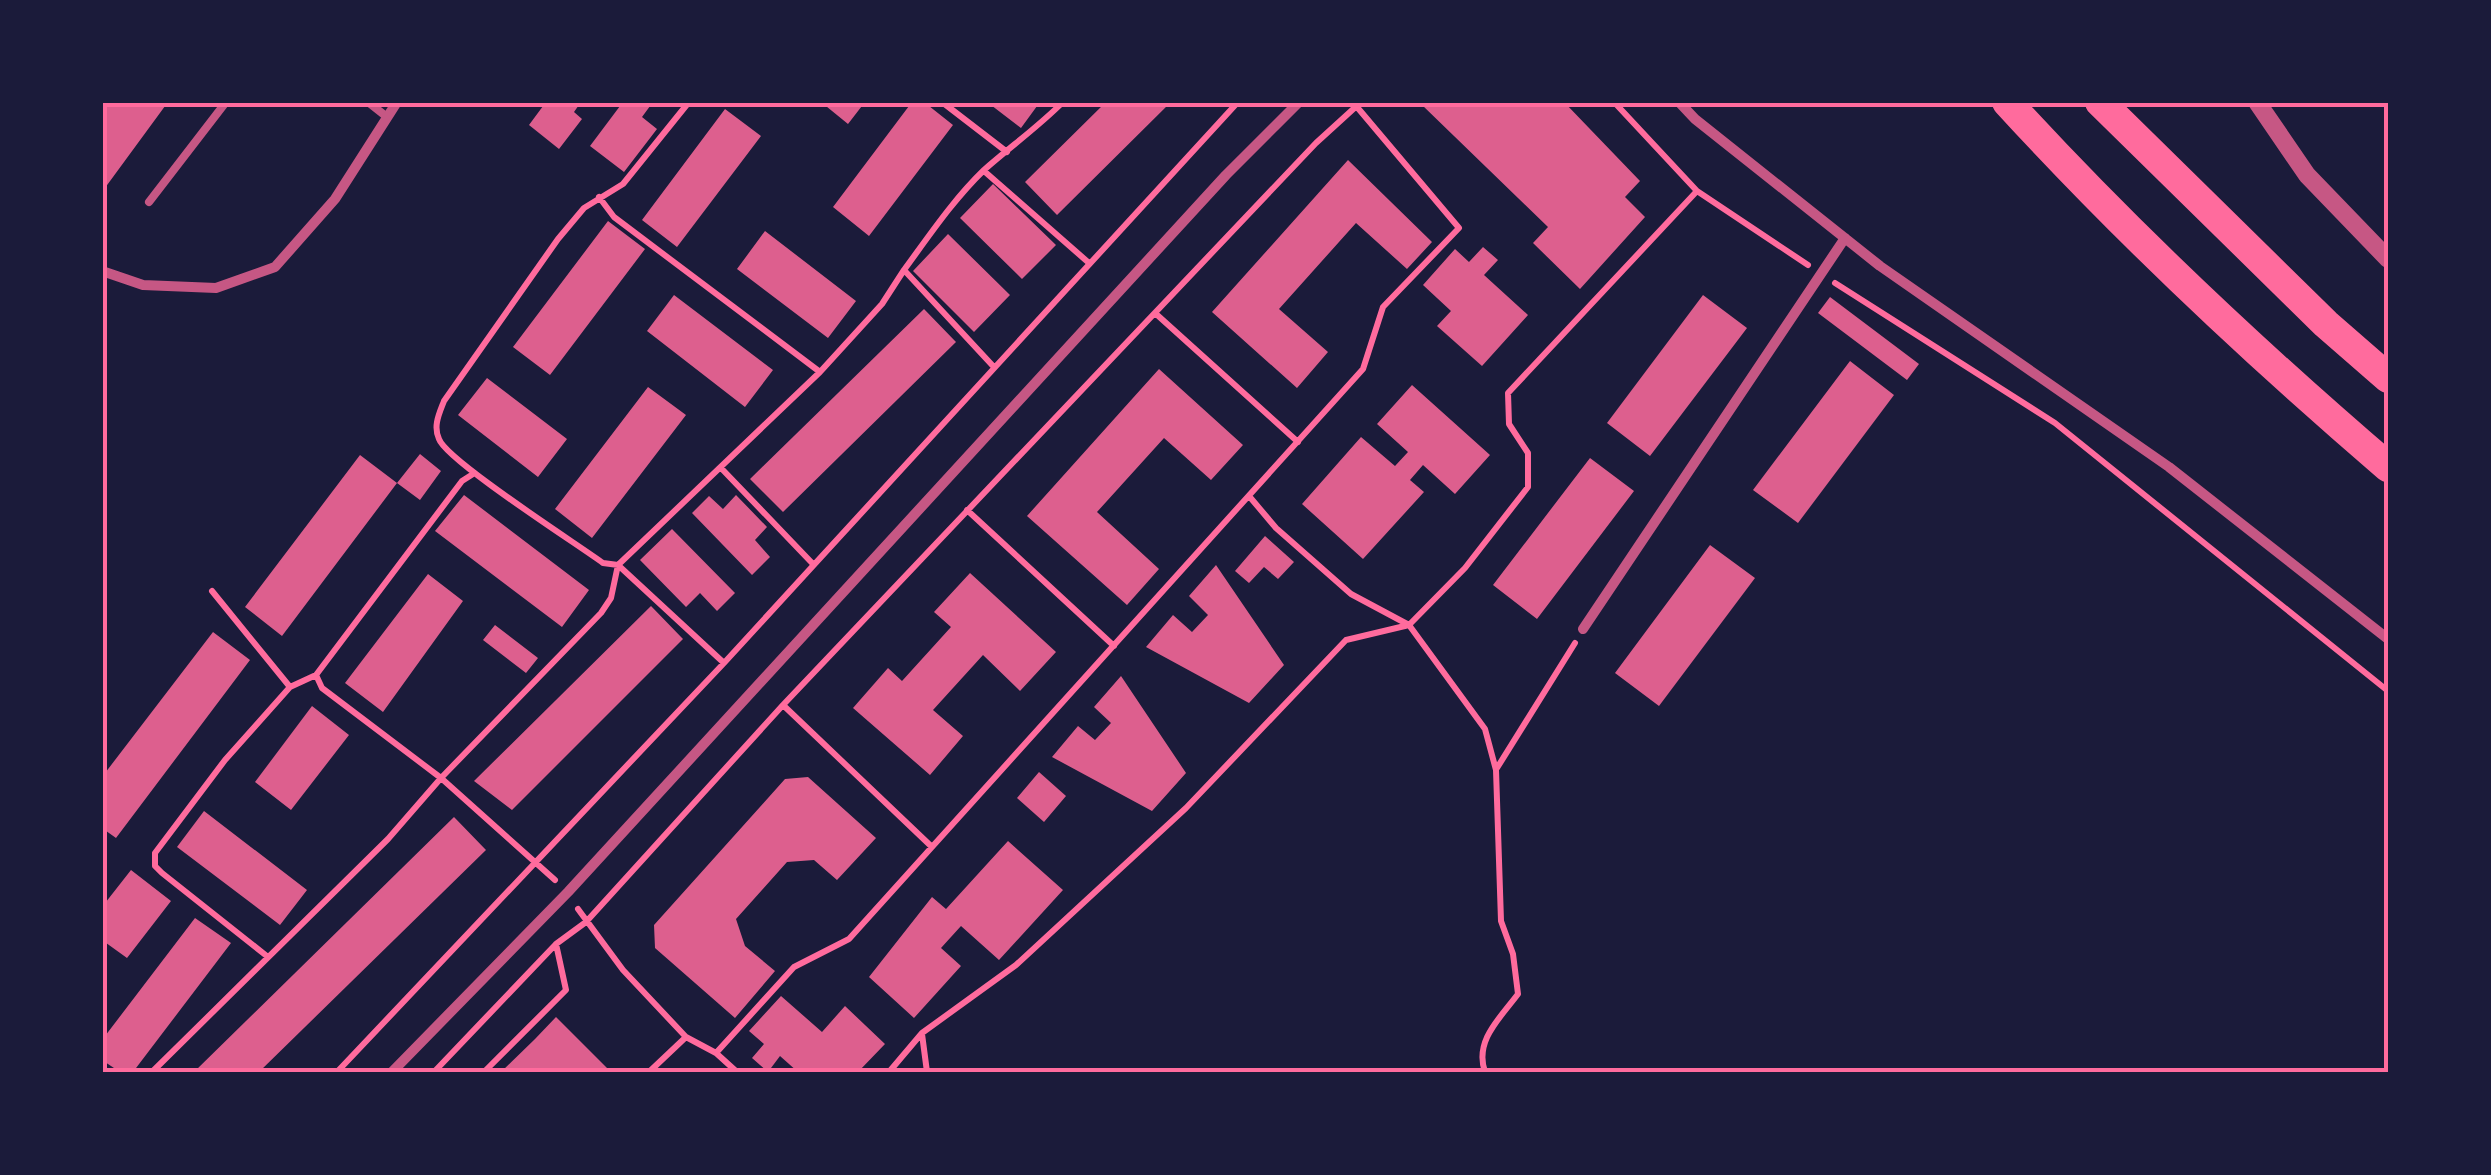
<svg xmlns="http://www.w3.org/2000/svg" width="2491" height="1175" font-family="'Fira Sans Condensed',sans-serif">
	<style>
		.building { fill: #dd5f8e }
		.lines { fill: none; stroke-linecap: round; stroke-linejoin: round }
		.path { stroke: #ff6b9d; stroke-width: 6 }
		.service { stroke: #c65784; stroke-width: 8 }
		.minor { stroke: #c65784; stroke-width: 10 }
		.tertiary { stroke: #c65784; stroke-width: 18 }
		.motorway { stroke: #ff6b9d; stroke-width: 30 }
		.neatline { fill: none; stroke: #ff6b9d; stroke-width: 4 }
	</style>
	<rect width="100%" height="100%" fill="#1b1b3a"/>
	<path class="building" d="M102 102H168L102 192Z
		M546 102H581L574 112 582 119 559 149 529 125Z
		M623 102H653L642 117 657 129 624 172 590 146Z
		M821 102H865L848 124Z
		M912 102H924L953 125 869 236 833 207Z
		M987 102H1040L1021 128Z
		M1106 102H1171L1057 215 1025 182Z
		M1424 102H1564L1640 181 1625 197 1645 217 1580 289 1533 243 1548 227 1422 105Z
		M725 109 761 136 677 247 642 220Z
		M1348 160 1432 242 1407 269 1356 223 1279 309 1328 352 1297 388 1212 312Z
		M993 184 1056 245 1022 279 960 218Z
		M608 221 645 249 550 375 513 347Z
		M765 231 856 301 828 338 737 269Z
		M948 234 1010 295 974 332 913 271Z
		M1483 247 1498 260 1484 275 1528 315 1482 366 1437 326 1451 311 1423 285 1455 249 1469 262Z
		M674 295 773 370 745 407 647 331Z
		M1703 295 1747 328 1650 456 1607 423Z
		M1830 297 1919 364 1907 380 1818 313Z
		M924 309 956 342 783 512 750 479Z
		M1850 361 1894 395 1798 523 1753 490Z
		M1159 369 1243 445 1211 480 1164 438 1097 512 1159 569 1127 605 1027 516Z
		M487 378 567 439 538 477 458 415Z
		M1412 385 1490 455 1455 494 1423 465 1410 480 1424 492 1363 559 1302 504 1361 437 1395 466 1408 452 1377 424Z
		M648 387 686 415 592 538 555 509Z
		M420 454 441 471 420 500 397 483Z
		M360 455 397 483 282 636 245 607Z
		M1590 458 1634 491 1537 619 1493 585Z
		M464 495 589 590 562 627 435 531Z
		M736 495 767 527 755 540 770 557 752 575 692 513 709 496 723 509Z
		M672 529 735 593 717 611 700 593 686 607 640 560Z
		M1265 536 1294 562 1278 579 1264 567 1249 583 1235 571Z
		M1710 545 1755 578 1659 706 1615 673Z
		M1216 565 1284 665 1249 703 1146 647 1173 615 1192 632 1208 615 1189 596Z
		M970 573 1056 652 1020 691 983 655 933 710 963 736 930 775 853 708 888 668 902 681 951 627 934 612Z
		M428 574 463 601 383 712 345 683Z
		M651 606 683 639 512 810 474 781Z
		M495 625 538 658 526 673 483 640Z
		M213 632 250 660 116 838 102 828V777Z
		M1121 676 1186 773 1152 811 1052 757 1078 726 1095 740 1111 723 1094 707Z
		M312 706 349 735 291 810 255 782Z
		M1039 772 1066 796 1044 822 1017 798Z
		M808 777 876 838 837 880 814 860 787 862 736 919 745 946 775 971 735 1018 655 948 654 925 785 779Z
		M204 811 307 890 280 925 177 847Z
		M454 817 486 850 259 1072H194Z
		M1008 841 1063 890 999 960 961 926 941 948 961 966 914 1018 869 977 932 897 946 909Z
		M131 870 171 901 127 958 102 940V907Z
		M195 918 231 943 133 1072H120L102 1060V1040Z
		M781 996 822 1032 845 1006 885 1044 858 1072H798L780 1056 768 1072 752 1058 764 1044 749 1031Z
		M556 1017 611 1072H501L535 1039Z"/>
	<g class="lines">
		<path class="path" d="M942 102 1007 152
			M1614 102 1697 191 1808 265
			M984 171 1089 263
			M599 197 614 217 820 372
			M904 270C929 236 953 200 984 170 1010 147 1038 127 1063 102
			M1835 283 2055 423 2388 691
			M1155 313 1298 442
			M721 468 813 564
			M967 510 1114 646
			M212 591 290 687 316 675 322 688 441 778 555 880
			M724 663 618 565 820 372 882 304 904 270 993 366
			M316 675 462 481 473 474
			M783 705 932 847
			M1497 768 1575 643
			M578 909 623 970 686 1037 716 1053 737 1072
			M268 957 162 873 155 866V853L225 760 290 687
			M922 1034 927 1072
			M716 1053 794 967 849 939 1363 369 1383 307 1459 228 1357 107
			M152 1072 388 839 441 778 601 613 611 598 618 565 603 563C577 544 446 460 439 439 433 426 439 414 444 401L558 239 584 208 623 184 689 102
			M337 1072 724 663 1238 102
			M434 1072 556 944 586 922 783 705 1316 143 1361 102
			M484 1072 566 990 556 944
			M649 1072 686 1037
			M889 1072 922 1033 1016 965 1186 808 1346 640 1409 625 1351 594 1276 528 1249 496
			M1485 1072C1474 1041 1500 1018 1518 994L1513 954 1501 921 1496 770 1485 729 1409 625 1465 568 1528 487V453L1509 424 1508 393 1697 191"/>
		<path class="service" d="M368 102 387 117
			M149 202 226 102"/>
		<path class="minor" d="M1679 102 1695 119 1880 266 2169 467 2388 639
			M102 271 143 285 216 288 275 267 335 199 397 102
			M1583 629 1845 238
			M392 1072 568 892 1226 175 1299 102"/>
		<path class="tertiary" d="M2257 102 2307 175 2388 259"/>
		<path class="motorway" d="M2007 102C2126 232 2255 353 2388 467
			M2100 102 2326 324 2388 378"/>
	</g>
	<rect width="2491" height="1175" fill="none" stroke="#1b1b3a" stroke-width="210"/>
	<rect x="105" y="105" width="2281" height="965" class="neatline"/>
</svg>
